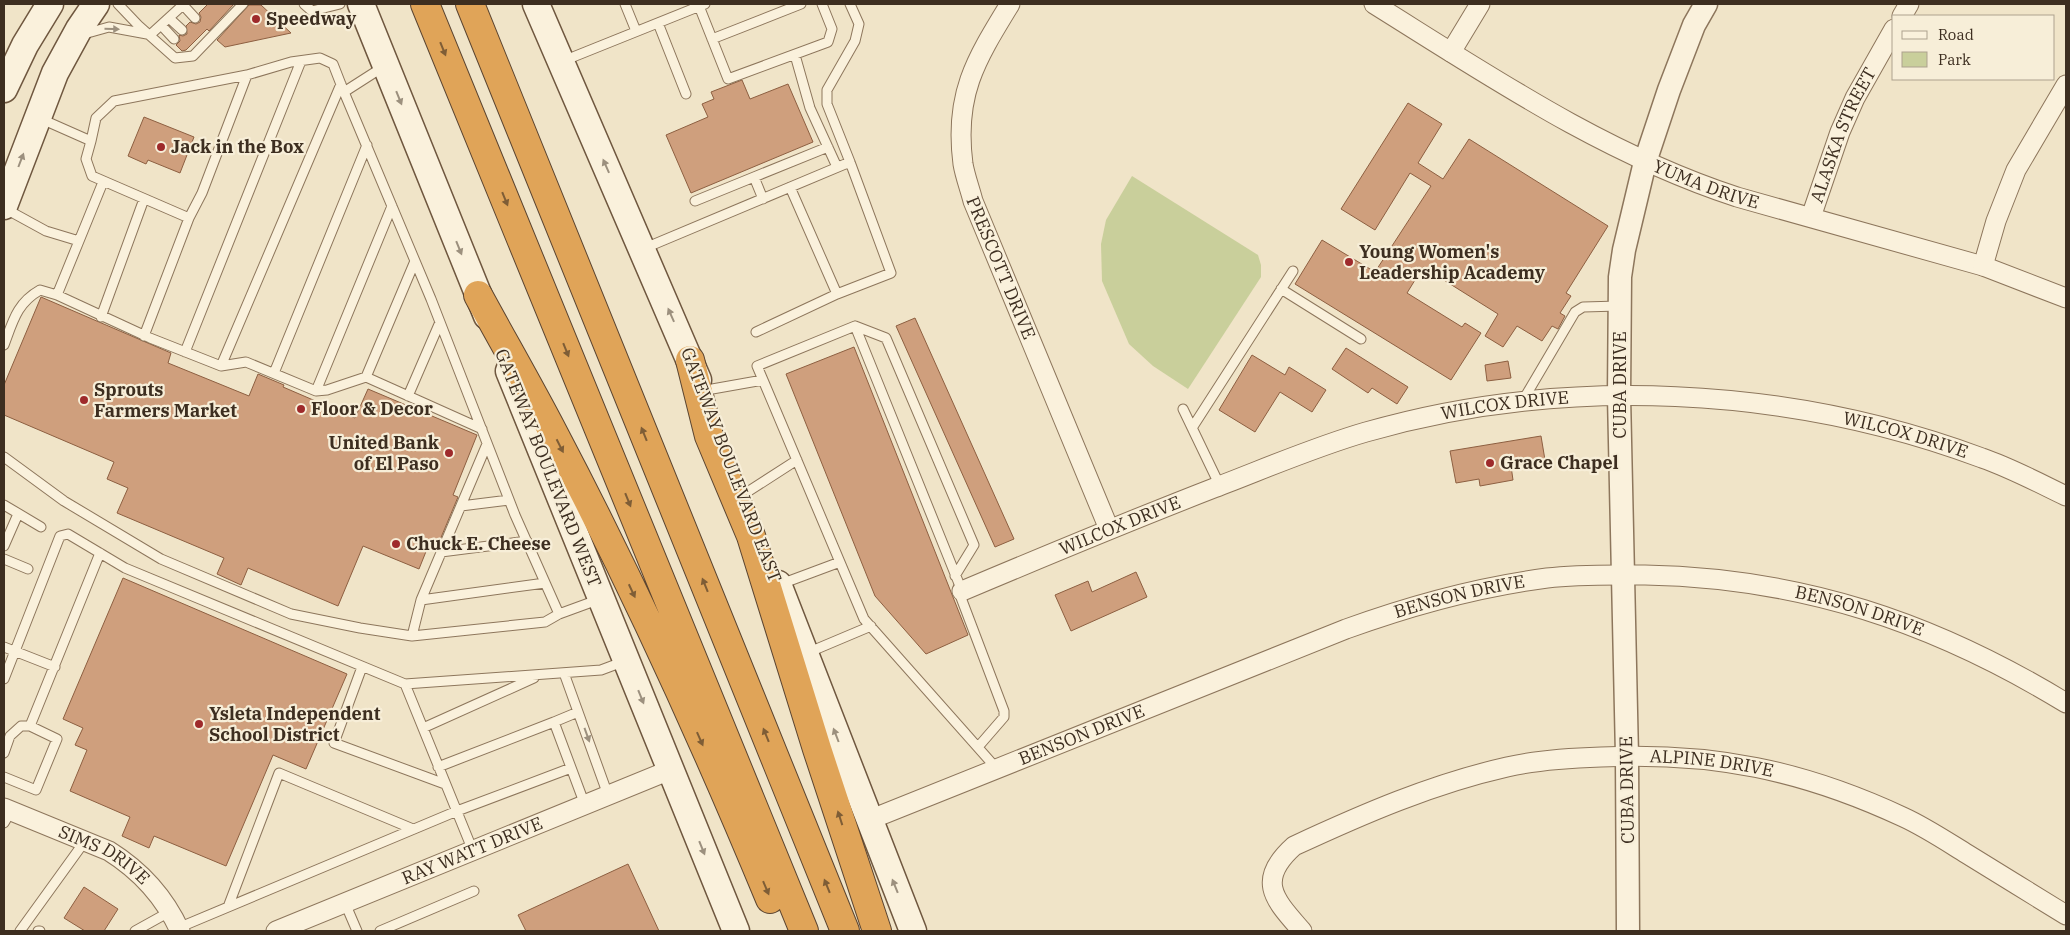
<svg xmlns="http://www.w3.org/2000/svg" width="2070" height="935" font-family="'IBM Plex Serif',serif">
	<style>
		.green { fill: #c9cf9b }
		.building { fill: #cf9f7d; stroke: #8d5f41 }
		.lines { fill: none; stroke-linecap: round; stroke-linejoin: round }
		.service-casing { stroke: #8d765c; stroke-width: 11 }
		.minor-casing { stroke: #8d765c; stroke-width: 21 }
		.tertiary-casing { stroke: #8d765c; stroke-width: 25 }
		.secondary-casing { stroke: #6f573f; stroke-width: 29 }
		.motorway-casing { stroke: #5b4430; stroke-width: 30 }
		.service { stroke: #faf1dc; stroke-width: 9 }
		.minor { stroke: #faf1dc; stroke-width: 19 }
		.tertiary { stroke: #faf1dc; stroke-width: 22 }
		.secondary { stroke: #faf1dc; stroke-width: 26 }
		.motorway { stroke: #e0a458; stroke-width: 28 }
		.oneway { fill: #9c907e }
		.oneway2 { fill: #7e5d36 }
		.poi-dot { fill: #9e2a2b; stroke: #f7eed8; stroke-width: 2 }
		.labels { text-anchor: middle; stroke-width: 4.5; stroke-linejoin: round; paint-order: stroke }
		.poi-label { font-size: 18px; font-weight: bold; fill: #3d2e20; stroke: #f7eed8; text-anchor: start }
		.street-label { font-size: 18px; fill: #3d2e20; stroke: #f7eed8 }
	</style>
	<rect width="100%" height="100%" fill="#f0e4c8"/>
	<path class="green" d="M1132 176 1258 255 1261 265V277L1188 389 1153 366 1129 344 1102 281 1101 244 1106 220Z"/>
	<path class="building" d="M208 4H234L209 31 207 29 186 50 182 51 176 45 180 41 179 35 183 36 187 34 186 26 190 22 196 24 200 22 201 17 199 13Z
		M249 5H261L291 33 225 47 217 40Z
		M742 80 750 99 788 84 813 142 691 193 666 135 708 117 702 104 714 99 711 92Z
		M1408 103 1442 124 1418 163 1443 179 1469 139 1608 226 1566 293 1571 296 1560 313 1565 316 1558 329 1552 326 1542 341 1517 326 1503 347 1485 336 1498 314 1423 267 1407 293 1462 327 1465 323 1481 333 1451 380 1295 284 1322 240 1375 272 1431 186 1410 173 1375 230 1341 209Z
		M144 117 194 137 180 173 148 160 146 164 128 156Z
		M41 297 171 353 168 363 249 396 258 374 284 385 283 387 355 418 368 389 477 435 453 495 458 497 437 547 429 544 419 569 363 546 338 606 248 568 241 585 217 574 224 558 117 513 128 488 107 479 114 462 4 415V385Z
		M915 318 1014 539 995 547 896 326Z
		M854 347 968 635 926 654 875 596 786 374Z
		M1346 348 1408 387 1397 404 1372 388 1368 393 1332 369Z
		M1252 355 1285 375 1289 367 1326 390 1312 412 1280 392 1255 432 1219 410Z
		M1508 361 1511 378 1487 381 1485 365Z
		M1541 436 1545 460 1511 466 1513 480 1480 486 1479 479 1456 483 1450 451Z
		M1136 572 1147 597 1071 631 1055 595 1088 581 1092 592Z
		M123 578 347 674 306 769 273 755 226 866 154 836 149 848 122 836 130 817 70 791 87 750 75 745 83 728 63 719Z
		M628 864 659 931H526L518 915Z
		M84 887 118 909 104 931H85L64 918Z"/>
	<g class="lines">
		<defs>
			<path id="service" d="M118 4 138 25 175 58 193 56 243 4
				M304 4 312 11 340 4
				M625 4 636 31
				M183 5 195 18
				M699 6 728 79 828 42 832 29 822 4
				M169 18 182 30
				M658 23 686 94
				M161 25 174 39
				M84 34 109 27 147 34
				M150 35 184 4
				M712 39 801 4
				M795 55 810 108 837 167
				M563 61 705 4
				M383 67 344 92 431 299 515 515 559 614 600 599
				M247 75 291 62 320 58 333 64 342 87
				M39 118 91 141 86 159 92 176 189 218 202 193 247 75 114 101 96 118 91 141
				M850 162 827 104V90L855 41 859 24 850 4
				M790 187 837 294
				M763 199 754 177 828 147
				M695 201 754 177
				M4 208 46 231 79 241 103 182
				M645 248 850 162 891 273 837 294 756 332
				M1281 289 1361 339
				M57 295 79 241
				M101 317 144 199
				M855 326 886 338 974 545 955 576
				M144 336 189 218
				M4 345C13 321 17 303 40 290L57 295 150 338 221 366 246 362 316 391 327 390 366 377 482 429
				M185 352 301 61
				M221 366 341 84
				M274 373 367 145
				M366 377 415 261
				M763 380 757 366 855 326 962 591 960 595 1004 711V717L978 747
				M316 391 392 206
				M701 391 763 380 864 619 997 769
				M408 396 440 322
				M1522 402 1575 312 1583 307 1619 306
				M1183 409 1220 486
				M1192 428 1293 271
				M487 444 421 600 412 636 545 622 559 614
				M4 457 64 501 161 559 291 614 360 628 412 636
				M738 498 797 460
				M4 505 41 527
				M461 506 509 500
				M4 546 18 514
				M441 552 527 541
				M4 559 28 569
				M781 584 840 562
				M421 600 545 583
				M4 647 55 667
				M807 653 871 626
				M362 667 334 743 445 784
				M564 673 608 795
				M4 679 60 536 68 534 125 568 405 684 473 851
				M405 684 601 670 625 661
				M554 722 578 712
				M30 726 100 553
				M423 728 534 678
				M4 753 10 736 21 726H30L57 739 36 790 4 777
				M438 767 554 722 585 805
				M4 823 11 811
				M345 903 357 931
				M228 907 279 773 413 829
				M178 928 457 811 571 768
				M20 931 85 841
				M38 931H40
				M135 931 171 911
				M380 931 474 891"/>
			<g id="minor">
				<path id="s1" d="M1010 4C975 61 954 95 963 164 965 176 970 189 973 201L1109 529"/>
				<path id="s2" d="M1374 4C1491 77 1605 154 1737 197L1983 266 2066 298"/>
				<path d="M1902 16 1909 4"/>
				<path d="M1451 52 1480 4"/>
				<path id="s3" d="M1811 217 1840 132 1855 98 1894 29"/>
				<path d="M1983 266 1996 221 2016 170 2066 85"/>
				<path id="s4" d="M962 591C1045 556 1129 521 1214 488 1264 469 1314 447 1366 432 1564 375 1789 386 1982 458 2011 468 2039 483 2066 496"/>
				<path id="s5" d="M4 808 109 851C141 871 164 896 180 931"/>
				<path id="s6" d="M869 820 1346 629C1412 605 1478 587 1547 578 1579 574 1613 575 1645 575 1802 578 1933 622 2066 703"/>
				<path id="s7" d="M276 931 670 770"/>
				<path id="s8" d="M1302 931C1275 900 1255 881 1294 846 1363 814 1432 784 1507 767 1537 760 1570 758 1601 757 1713 752 1802 770 1903 817 1925 827 1946 841 1967 854 2000 874 2033 895 2066 915"/>
			</g>
			<path id="tertiary" d="M1628 931 1627 756 1619 396 1620 277 1624 250 1645 162 1669 90 1694 25 1706 4"/>
			<path id="secondary" d="M361 4 487 316
				M536 4 698 380
				M4 89 25 45 50 4
				M4 206 55 73 79 29 96 4
				M509 371 736 931
				M778 584 913 931"/>
			<path id="motorway" d="M425 4 804 931
				M470 4 845 931
				M478 295C503 341 529 386 553 432 632 582 705 742 770 899
				M690 360 709 436 751 536 817 749 877 931"/>
		</defs>
		<use href="#service" class="service-casing"/>
		<use href="#minor" class="minor-casing"/>
		<use href="#tertiary" class="tertiary-casing"/>
		<use href="#secondary" class="secondary-casing"/>
		<use href="#motorway" class="motorway-casing"/>
		<use href="#service" class="service"/>
		<use href="#minor" class="minor"/>
		<use href="#tertiary" class="tertiary"/>
		<use href="#secondary" class="secondary"/>
		<use href="#motorway" class="motorway"/>
	</g>
	<defs><path id="oneway-solid" d="M-6-.8H1V-3.2L6.5 0L1 3.2V.8H-6Z" transform="scale(1.25)"/></defs>
	<g class="oneway">
		<use href="#oneway-solid" transform="translate(112 29) rotate(1)"/>
		<use href="#oneway-solid" transform="translate(399 98) rotate(68)"/>
		<use href="#oneway-solid" transform="translate(21 160) rotate(-69)"/>
		<use href="#oneway-solid" transform="translate(606 166) rotate(-114)"/>
		<use href="#oneway-solid" transform="translate(459 248) rotate(68)"/>
		<use href="#oneway-solid" transform="translate(671 315) rotate(-114)"/>
		<use href="#oneway-solid" transform="translate(641 697) rotate(68)"/>
		<use href="#oneway-solid" transform="translate(587 735) rotate(70)"/>
		<use href="#oneway-solid" transform="translate(836 735) rotate(-111)"/>
		<use href="#oneway-solid" transform="translate(702 848) rotate(68)"/>
		<use href="#oneway-solid" transform="translate(895 886) rotate(-112)"/>
	</g>
	<g class="oneway2">
		<use href="#oneway-solid" transform="translate(443 49) rotate(68)"/>
		<use href="#oneway-solid" transform="translate(505 199) rotate(68)"/>
		<use href="#oneway-solid" transform="translate(566 350) rotate(68)"/>
		<use href="#oneway-solid" transform="translate(644 434) rotate(-112)"/>
		<use href="#oneway-solid" transform="translate(560 446) rotate(63)"/>
		<use href="#oneway-solid" transform="translate(628 500) rotate(68)"/>
		<use href="#oneway-solid" transform="translate(705 585) rotate(-112)"/>
		<use href="#oneway-solid" transform="translate(632 591) rotate(65)"/>
		<use href="#oneway-solid" transform="translate(766 735) rotate(-112)"/>
		<use href="#oneway-solid" transform="translate(700 739) rotate(66)"/>
		<use href="#oneway-solid" transform="translate(840 818) rotate(-108)"/>
		<use href="#oneway-solid" transform="translate(827 886) rotate(-112)"/>
		<use href="#oneway-solid" transform="translate(766 888) rotate(67)"/>
	</g>
	<g class="poi-dot">
		<circle cx="256" cy="19" r="5"/>
		<circle cx="161" cy="147" r="5"/>
		<circle cx="1349" cy="262" r="5"/>
		<circle cx="84" cy="400" r="5"/>
		<circle cx="301" cy="409" r="5"/>
		<circle cx="449" cy="453" r="5"/>
		<circle cx="1490" cy="463" r="5"/>
		<circle cx="396" cy="544" r="5"/>
		<circle cx="199" cy="724" r="5"/>
	</g>
	<g class="labels">
		<g class="poi-label">
			<text x="266" y="25">Speedway</text>
			<text x="171" y="153">Jack in the Box</text>
			<text x="1359" y="258">Young Women's<tspan x="1359" dy="21">Leadership Academy</tspan></text>
			<text x="94" y="396">Sprouts<tspan x="94" dy="21">Farmers Market</tspan></text>
			<text x="311" y="415">Floor &amp; Decor</text>
			<text x="439" y="449" text-anchor="end">United Bank<tspan x="439" dy="21">of El Paso</tspan></text>
			<text x="1500" y="469">Grace Chapel</text>
			<text x="406" y="550">Chuck E. Cheese</text>
			<text x="209" y="720">Ysleta Independent<tspan x="209" dy="21">School District</tspan></text>
		</g>
		<g class="street-label">
			<text dy="6" stroke="none"><textPath href="#s3" startOffset="88">ALASKA STREET</textPath></text>
			<text dy="6" stroke="none"><textPath href="#s2" startOffset="379">YUMA DRIVE</textPath></text>
			<text dy="6" stroke="none"><textPath href="#s1" startOffset="282">PRESCOTT DRIVE</textPath></text>
			<text transform="translate(1620 385) rotate(-90)" y="6">CUBA DRIVE</text>
			<text dy="6" stroke="none"><textPath href="#s4" startOffset="576">WILCOX DRIVE</textPath></text>
			<text dy="6" stroke="none"><textPath href="#s4" startOffset="981">WILCOX DRIVE</textPath></text>
			<text transform="translate(731 465) rotate(69)" y="6">GATEWAY BOULEVARD EAST</text>
			<text transform="translate(548 468) rotate(68)" y="6">GATEWAY BOULEVARD WEST</text>
			<text dy="6" stroke="none"><textPath href="#s4" startOffset="171">WILCOX DRIVE</textPath></text>
			<text dy="6" stroke="none"><textPath href="#s6" startOffset="632">BENSON DRIVE</textPath></text>
			<text dy="6" stroke="none"><textPath href="#s6" startOffset="1038">BENSON DRIVE</textPath></text>
			<text dy="6" stroke="none"><textPath href="#s6" startOffset="229">BENSON DRIVE</textPath></text>
			<text dy="6" stroke="none"><textPath href="#s8" startOffset="535">ALPINE DRIVE</textPath></text>
			<text transform="translate(1627 790) rotate(-91)" y="6">CUBA DRIVE</text>
			<text dy="6" stroke="none"><textPath href="#s7" startOffset="212">RAY WATT DRIVE</textPath></text>
			<text dy="6" stroke="none"><textPath href="#s5" startOffset="111">SIMS DRIVE</textPath></text>
		</g>
	</g>
	<rect width="2070" height="935" fill="none" stroke="#3d2e20" stroke-width="10"/>
	<rect x="1892" y="15" width="162" height="65" fill="#f7eed8" stroke="#ada18e"/>
	<rect x="1902" y="31" width="25" height="8" fill="#faf1dc" stroke="#ada18e"/>
	<text x="1938" y="40" font-size="15" fill="#3d2e20">Road</text>
	<rect x="1902" y="52" width="25" height="15" fill="#c9cf9b" stroke="#ada18e"/>
	<text x="1938" y="65" font-size="15" fill="#3d2e20">Park</text>
</svg>
